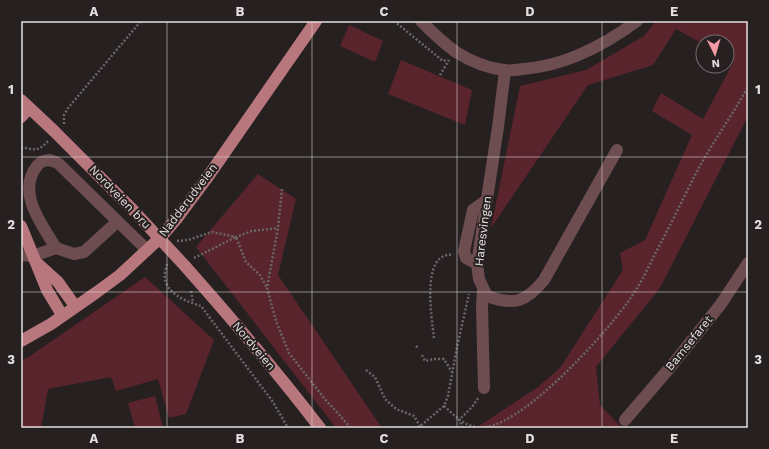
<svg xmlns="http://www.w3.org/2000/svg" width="769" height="449" font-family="'Work Sans',sans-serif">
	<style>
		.green { fill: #5a242c }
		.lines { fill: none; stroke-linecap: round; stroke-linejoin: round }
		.path { stroke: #6b6566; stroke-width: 2.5; stroke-dasharray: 2 2; stroke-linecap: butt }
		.minor { stroke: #6d4d50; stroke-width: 12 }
		.major { stroke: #b8767d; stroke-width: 12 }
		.major-bridge { stroke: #b8767d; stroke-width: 12 }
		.grid { fill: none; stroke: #e4dedf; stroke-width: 1; stroke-opacity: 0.55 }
		.labels { text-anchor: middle; stroke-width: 4; stroke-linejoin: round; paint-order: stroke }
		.street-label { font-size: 12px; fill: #e4dedf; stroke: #272021 }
		.neatline { fill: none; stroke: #e4dedf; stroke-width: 1.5 }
		.grid-label { font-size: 13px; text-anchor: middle; font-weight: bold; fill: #e4dedf }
	</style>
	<rect width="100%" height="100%" fill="#272021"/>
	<path class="green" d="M656 21H748V116L660 288 596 367 600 405 622 428H476L538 387 560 368 623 270 620 253 645 240 692 135 652 111 661 93 703 119 734 61 727 57V42H703V44L676 29 653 65 588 85 491 228 520 86 586 70 644 36Z
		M349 25 383 41 375 62 340 46Z
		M401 60 472 90 465 125 388 94Z
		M258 174 296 199 278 275 382 428H336L196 247Z
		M145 277 214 340 186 414 169 418 158 379 116 391 111 377 48 389 41 428H21V360L27 358Z
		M155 396 163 428H135L128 403Z"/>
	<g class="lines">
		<path class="path" d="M394 21 443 61 446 60
			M440 75 449 60
			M64 124V115L68 108 141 21
			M21 147C35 150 38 152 48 141
			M282 189 278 228 267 288 276 321 289 353 324 398 351 428
			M177 241 188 240 212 232 236 237 252 231 278 228
			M194 258 236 237 246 262 260 275 267 288
			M167 264C166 268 164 275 165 279 168 295 188 302 201 306L273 402 288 428
			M191 291 193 303
			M434 338C432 319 420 251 453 255
			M416 346 418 348
			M422 355 425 361 435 359H444L452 372
			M366 370 375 377 385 399 396 409 414 416 420 426
			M444 406C454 415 463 425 476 427 516 436 611 328 632 296 641 283 648 268 655 254 669 228 682 201 695 175 711 145 731 117 748 87
			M418 428 444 406 448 396 457 347 469 294
			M463 428 459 420 472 407 479 397"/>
		<path class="minor" d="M421 21C432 32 443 43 456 52 470 61 487 68 504 70 510 71 517 70 523 69 565 66 603 46 637 21
			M505 71 498 127 477 264 479 279 487 296C514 306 526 302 544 280L617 150
			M56 248C42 225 16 192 37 166 43 158 51 159 59 164L147 250
			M21 255 33 256 56 248 74 254 84 252 117 222
			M477 264 466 258 464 251 473 210 487 200
			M483 290 482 306 484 388
			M625 420 673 364 721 304 748 263"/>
		<path class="major" d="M21 100 53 130
			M21 117 29 108
			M21 226 47 290 62 315
			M38 264 58 282 75 306
			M185 266C232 319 277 372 320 428
			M21 341 51 324 97 292 120 275 161 237 178 217 207 178 316 21"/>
		<path class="major-bridge" d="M53 130 133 210 185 266"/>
	</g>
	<path class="grid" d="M167 21V428M312 21V428M457 21V428M602 21V428M21 157H748M21 292H748"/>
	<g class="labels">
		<g class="street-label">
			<text transform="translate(120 197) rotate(46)" y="4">Nordveien bru</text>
			<text transform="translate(188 200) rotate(-53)" y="4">Nadderudveien</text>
			<text transform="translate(483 231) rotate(-83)" y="4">Haresvingen</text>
			<text transform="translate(689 343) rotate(-51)" y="4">Bamsefaret</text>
			<text transform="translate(254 346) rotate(50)" y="4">Nordveien</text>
		</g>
	</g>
	<rect width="769" height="449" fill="none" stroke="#272021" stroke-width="44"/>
	<g transform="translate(715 54) rotate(175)"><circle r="19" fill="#272021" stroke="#736c6d"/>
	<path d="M0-3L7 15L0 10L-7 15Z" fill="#f49aa4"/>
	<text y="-6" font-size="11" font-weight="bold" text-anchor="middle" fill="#e4dedf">N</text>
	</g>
	<rect x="22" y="22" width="725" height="405" class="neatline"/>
	<g class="grid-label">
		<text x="94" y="16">A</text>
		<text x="240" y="16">B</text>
		<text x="384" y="16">C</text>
		<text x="530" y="16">D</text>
		<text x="674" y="16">E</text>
		<text x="11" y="94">1</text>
		<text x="758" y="94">1</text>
		<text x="11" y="229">2</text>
		<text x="758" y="229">2</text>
		<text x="11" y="364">3</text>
		<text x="758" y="364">3</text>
		<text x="94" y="443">A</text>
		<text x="240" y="443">B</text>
		<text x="384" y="443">C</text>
		<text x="530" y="443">D</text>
		<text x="674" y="443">E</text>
	</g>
</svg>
